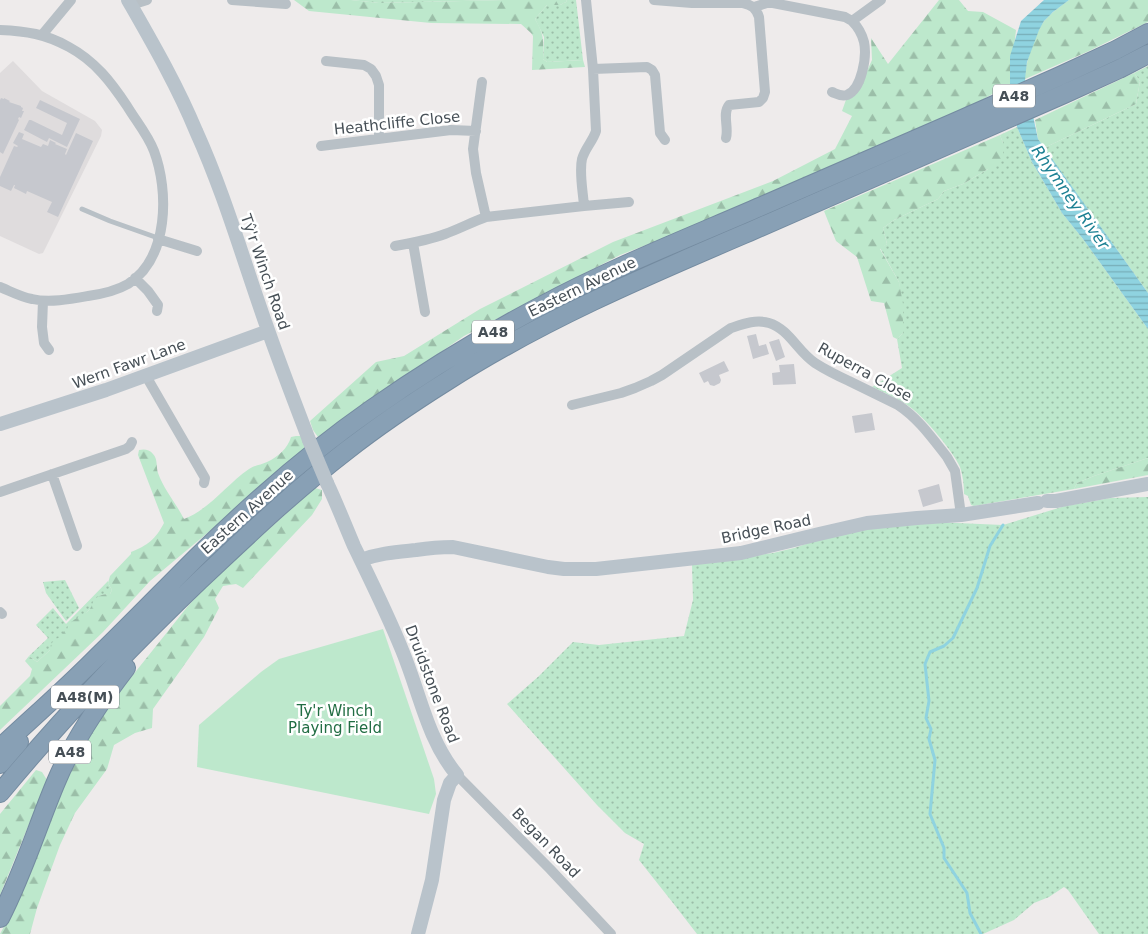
<svg xmlns="http://www.w3.org/2000/svg" width="1148" height="934" font-family="'DejaVu Sans',sans-serif">
	<style>
		.education { fill: #dfdcdd }
		.grass { fill: url(#grass-dots) }
		.forest { fill: url(#forest-firs) }
		.park { fill: #bde8cc }
		.water { fill: url(#water-rules) }
		.lines { fill: none; stroke-linecap: round; stroke-linejoin: round }
		.stream { stroke: #8fd3e0; stroke-width: 3 }
		.building { fill: #c6c8ce }
		.highway-casing { stroke: #748ba0; stroke-width: 20 }
		.lane { stroke: #b8c0c6; stroke-width: 5 }
		.street { stroke: #b8c0c6; stroke-width: 10 }
		.secondary { stroke: #b9c3cb; stroke-width: 14 }
		.highway { stroke: #88a0b5; stroke-width: 18 }
		.secondary-bridge { stroke: #b9c3cb; stroke-width: 14 }
		.labels { text-anchor: middle; stroke-width: 5; stroke-linejoin: round; paint-order: stroke }
		.shield { fill: #fff; stroke: #7e8489; stroke-width: 1 }
		.shield-label { font-size: 14px; font-weight: bold; fill: #464f56 }
		.street-label { font-size: 15px; fill: #464f56; stroke: #fff }
		.park-label { font-size: 15px; fill: #216d43; stroke: #fff }
		.water-label { font-size: 16px; font-style: italic; fill: #1c8093; stroke: #fff }
	</style>
	<defs>
		<pattern id="grass-dots" width="8" height="8" patternUnits="userSpaceOnUse" patternTransform="scale(1.25)"><rect width="8" height="8" fill="#bde8cc"/><path d="M2 2h.1M6 6h.1" fill="none" stroke="#9bbea8" stroke-width="1.8" stroke-linecap="round"/></pattern>
		<pattern id="forest-firs" width="22" height="20" patternUnits="userSpaceOnUse" patternTransform="scale(1.25)"><rect width="22" height="20" fill="#bde8cc"/><path d="M5 1l3.5 6h-7zM16 11l3.5 6h-7z" fill="#9bbea8"/></pattern>
		<pattern id="water-rules" width="6" height="5" patternUnits="userSpaceOnUse" patternTransform="scale(1.25)"><rect width="6" height="5" fill="#8fd3e0"/><path d="M0 2.5h6" fill="none" stroke="#77aeb8"/></pattern>
	</defs>
	<rect width="100%" height="100%" fill="#eeebeb"/>
	<path class="education" d="M13 61 42 91 95 121 102 130 101 136 43 253 39 254 0 236V73Z"/>
	<path class="grass" d="M351 0H504L379 3Z
		M567 0H576L583 60 547 62 543 59 544 37 535 19 547 5H560L566 2Z
		M1148 66V293L1044 148 1136 104 1140 81 1134 73Z
		M1017 127 1032 162 1062 213 1083 239 1148 329V458L1094 476 1077 483 1074 489 974 506 971 505 968 496 964 494C964 485 963 476 960 467 953 451 925 418 910 407 899 399 885 393 872 387L902 368 897 339 903 333 899 282 880 248 887 244 883 228 894 220 938 199 944 191 963 184 988 169 1003 143 1000 135Z
		M1148 497V934H1099L1068 890 1064 887 1049 897 1034 903 1014 920 983 934H697L673 903 639 860 644 844 625 833 597 805 507 704 539 676 573 642 599 645 684 636 693 600 692 564 773 553 794 548 842 532 934 522 1003 525 1065 506 1111 498Z
		M65 580 79 608 66 621 46 593 43 582Z
		M108 581V583L112 590 110 594 101 595 91 608 67 631 64 636 50 650 37 662 29 656 48 638 36 625 53 608 66 624Z"/>
	<path class="forest" d="M294 0H351L379 3 504 0H567L566 2 560 5H547L535 19C545 36 543 40 543 59L547 62 583 60 585 67 532 70 533 36 531 33 521 24 431 23 309 11Z
		M939 0H959L968 11 983 12 1016 30 1010 84 959 113 895 138 709 221 620 255 464 336 318 437 313 430 310 421 376 362 404 356 480 309 613 242 773 181 835 149 852 116 842 111 847 97 860 86 872 60 871 38 888 64Z
		M1069 0H1148V22L1089 51 1025 79C1025 63 1035 32 1045 20 1052 12 1061 6 1069 0Z
		M1134 73 1140 81 1136 104 1044 148 1038 139 1035 120Z
		M1000 135 1003 143V160L963 184 944 191 938 199 894 220 883 228 887 244 880 249 899 282 903 304V333L897 339 893 337 884 303 871 301 857 257 836 241 824 211Z
		M296 436H302L306 445 297 458 150 581 103 632 0 730V706L30 676 32 669 25 661 29 656 37 662 50 650C50 642 56 638 63 636V633L64 631 67 630C69 619 82 617 89 610 92 607 92 602 95 599 99 595 104 594 110 594L112 590 108 583 110 576 131 554V552C148 545 155 540 164 523L138 455 139 450C144 449 149 449 153 454 158 459 156 467 158 473 164 490 176 503 184 519 210 509 227 484 249 469 255 465 261 465 267 462 278 457 288 448 291 437Z
		M1148 458V475L1074 489 1077 483 1094 476Z
		M315 488 322 490V499L312 515 243 588 236 584 223 586 215 599 219 608 204 637 153 709 152 728 135 733 114 745 107 769 75 813 60 845 37 908 30 934H0L9 917 53 809 79 750 109 705 188 606 217 575Z
		M36 770 42 772 47 780 0 895V814Z"/>
	<path class="park" d="M383 629 434 779 436 794 429 814 197 767 199 725 261 672 279 659Z"/>
	<path class="water" d="M1044 0H1069L1053 12 1044 21 1039 30 1027 62 1025 79 1038 139 1148 293V329L1083 239 1062 213 1032 162 1017 127 1010 84V56L1021 21Z"/>
	<g class="lines">
		<path class="stream" d="M981 934 970 913 967 893 944 858V848L930 814 935 760 929 739 931 729 926 718 929 701 925 664 930 652 944 646 953 638 977 588 990 546 1003 525"/>
	</g>
	<path class="building" d="M1 98 4 99V98L10 101 9 102 21 106V107L23 108 22 111H24L21 118 19 117 18 119 19 120 3 154 0 152V100Z
		M40 100 80 119 67 147 49 138 47 142 24 130 29 120H31L62 135 67 123 36 108Z
		M19 132 24 134 22 139 41 147 43 144 48 146 50 140 56 143 55 144 67 149 65 154 66 155 76 133 93 141 58 217 47 212 52 202 27 191 26 194 14 188 15 185H14L11 191 0 186V177L14 146 17 147 18 146 13 143Z
		M756 334 759 346 766 344 769 354 753 359 747 336Z
		M779 339 785 357 776 361 769 342Z
		M724 361 729 371 719 375 721 380 720 383 714 386 710 385 708 381 704 383 699 373Z
		M794 364 796 384 773 385 772 373 780 372 779 365Z
		M872 413 875 430 855 433 852 416Z
		M939 484 943 501 923 507 918 490Z"/>
	<g class="lines">
		<defs>
			<path id="highway" d="M0 748C31 719 63 691 93 661 128 627 162 592 197 557 251 504 309 453 372 409 426 371 482 337 541 306 612 268 688 238 762 206 861 163 961 120 1060 76L1116 50 1148 33
				M0 764 19 742
				M0 793C62 718 130 647 200 580 247 536 294 491 346 451 378 426 412 403 447 381 542 320 646 276 749 232 854 186 959 140 1064 94L1119 69 1148 54
				M0 918C23 874 37 827 56 782 73 741 99 703 126 668"/>
		</defs>
		<use href="#highway" class="highway-casing"/>
		<path class="lane" d="M82 209 110 221 158 238"/>
		<path class="street" d="M232 0 286 4
			M654 0 692 3H743C752 5 756 8 759 17L765 92 763 98 759 102 729 105C722 114 729 127 726 138
			M131 5 147 0
			M754 7 767 3H773L845 17 852 21 881 0
			M0 30C26 31 46 34 69 47 95 61 111 82 127 106 136 121 148 135 154 151 169 191 169 258 128 284 116 291 102 294 88 296 71 299 49 303 32 299 21 297 10 291 0 287
			M42 35 71 0
			M326 61 364 65 371 69 376 76 379 85V138
			M593 69 647 67 652 70 655 75 660 133 665 140
			M482 82 473 149 476 173 486 217
			M832 92C837 94 841 97 847 95 862 89 867 56 864 42 862 34 858 27 852 21
			M321 146 451 130 476 131
			M584 206C583 192 579 172 582 159 585 148 593 141 596 131L593 69 586 0
			M158 239 197 251
			M413 243 425 312
			M395 246C412 243 429 240 445 234 459 229 472 222 486 217L584 206 629 202
			M135 278 148 291 158 305 157 311
			M43 301 42 327 44 343 49 350
			M146 376 205 478 204 483
			M572 405 621 393 635 388 651 381 662 375 731 328C743 324 756 319 769 323 789 329 798 352 815 363 826 370 838 376 849 381 865 389 882 397 898 405 918 418 932 438 947 457L955 471 961 515
			M52 474 77 546
			M0 492 126 449 130 446 132 442
			M0 612 2 614
			M457 775 550 869 611 934"/>
		<path class="secondary" d="M128 0C152 42 177 85 196 131 225 195 244 263 268 330 281 367 295 403 309 440
			M0 424 106 390 268 331
			M327 483C337 504 345 525 354 546 371 581 388 615 402 650 420 693 427 739 457 775L450 783 444 800 432 880 418 934
			M1047 501H1056L1148 484
			M361 560C380 553 397 552 416 550 429 548 440 547 453 547L548 567 564 569H596L741 553 819 534 867 523 917 518 961 515 1038 503"/>
		<use href="#highway" class="highway"/>
		<path class="secondary-bridge" d="M309 440 327 483"/>
	</g>
	<g class="labels">
		<g class="shield">
			<rect x="993" y="84.5" width="42" height="23" rx="4"/>
			<rect x="472" y="320.5" width="42" height="23" rx="4"/>
			<rect x="51" y="685.5" width="68" height="23" rx="4"/>
			<rect x="49" y="740.5" width="42" height="23" rx="4"/>
		</g>
		<g class="shield-label">
			<text x="1014" y="101">A48</text>
			<text x="493" y="337">A48</text>
			<text x="85" y="702">A48(M)</text>
			<text x="70" y="757">A48</text>
		</g>
		<g class="street-label">
			<text transform="translate(397 123) rotate(-6)" y="5">Heathcliffe Close</text>
			<text transform="translate(265 272) rotate(71)" y="5">Tŷ'r Winch Road</text>
			<text transform="translate(582 287) rotate(-26)" y="5">Eastern Avenue</text>
			<text transform="translate(129 364) rotate(-20)" y="5">Wern Fawr Lane</text>
			<text transform="translate(865 372) rotate(29)" y="5">Ruperra Close</text>
			<text transform="translate(247 512) rotate(-42)" y="5">Eastern Avenue</text>
			<text transform="translate(766 529) rotate(-12)" y="5">Bridge Road</text>
			<text transform="translate(432 684) rotate(69)" y="5">Druidstone Road</text>
			<text transform="translate(546 843) rotate(46)" y="5">Began Road</text>
		</g>
		<g class="park-label">
			<text x="335" y="716">Ty'r Winch<tspan x="335" dy="17">Playing Field</tspan></text>
		</g>
		<g class="water-label">
			<text transform="translate(1071 197) rotate(55)" y="6">Rhymney River</text>
		</g>
	</g>
</svg>
